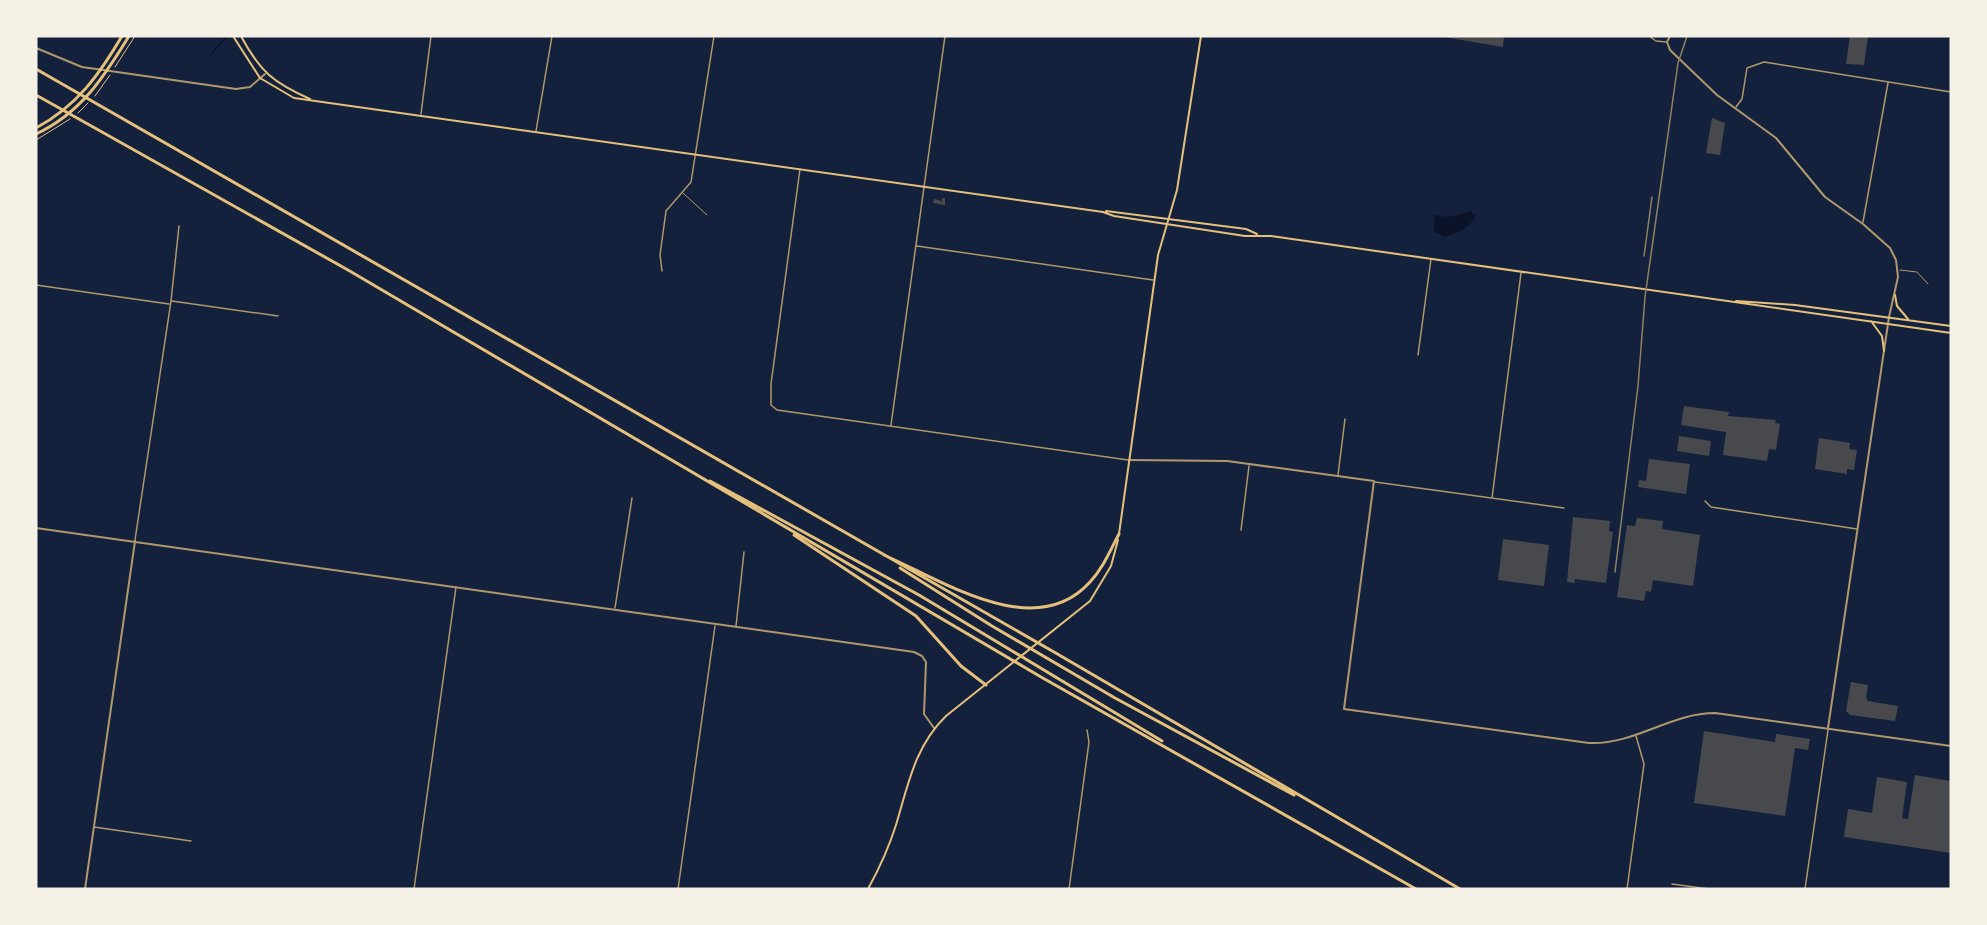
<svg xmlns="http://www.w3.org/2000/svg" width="1987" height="925" font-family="'DejaVu Sans',sans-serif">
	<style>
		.water { fill: #0b132b }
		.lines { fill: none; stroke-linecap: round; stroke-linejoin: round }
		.stream { stroke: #0b132b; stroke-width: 1.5 }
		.building { fill: #48494c }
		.path { stroke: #e5c07b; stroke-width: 1 }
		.service { stroke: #b1986c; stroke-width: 1 }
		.minor { stroke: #b1986c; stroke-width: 1.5 }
		.tertiary { stroke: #b1986c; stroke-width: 2 }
		.secondary { stroke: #e5c07b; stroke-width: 2 }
		.primary { stroke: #e5c07b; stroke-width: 3 }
		.motorway { stroke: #e5c07b; stroke-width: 3 }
		.rail { stroke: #918062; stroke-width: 1.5 }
	</style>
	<rect width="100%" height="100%" fill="#14213d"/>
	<path class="water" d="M1472 211V214H1476C1473 227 1456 233 1445 237L1434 232 1435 215 1448 217Z"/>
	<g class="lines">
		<path class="stream" d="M210 55 226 37"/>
	</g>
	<path class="building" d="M1438 36H1504L1503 47Z
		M1850 36H1868L1864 65 1846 64Z
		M1712 118 1725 123 1720 155 1706 153Z
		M942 198H945V205L933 203 934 199 942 201Z
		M1684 406 1729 412 1728 416 1776 420 1775 423 1780 424 1776 450 1769 449 1767 461 1723 455 1726 432 1681 425Z
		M1679 436 1711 441 1709 456 1677 451Z
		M1819 438 1850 443 1849 449 1857 450 1854 470 1847 469V474L1815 469Z
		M1649 459 1690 464 1686 494 1638 487 1639 480 1646 481Z
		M1573 517 1610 521 1609 531 1613 532 1606 583 1575 579V583L1567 582Z
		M1637 518 1663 521 1662 529 1700 535 1693 586 1653 580 1651 592 1646 591 1644 601 1617 597 1627 525 1635 526Z
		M1503 539 1549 545 1544 586 1498 580Z
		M1851 682 1868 685 1866 697 1868 701 1898 706 1895 721 1850 715 1846 711Z
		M1704 731 1775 742 1776 734 1810 739 1808 750 1795 748 1785 816 1694 803Z
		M1915 775 1951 781V853L1844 837 1848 809 1872 813 1877 777 1907 782 1902 818 1908 819Z"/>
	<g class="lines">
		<path class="path" d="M115 67 135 36
			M95 96 110 75
			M78 113 88 103
			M36 140 70 119"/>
		<path class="service" d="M683 193 707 215
			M1900 270 1917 272 1928 284"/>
		<path class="minor" d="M1649 36 1656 41 1666 42
			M1736 107 1742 99 1747 68 1764 62 1951 92
			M421 114 431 36
			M536 131 552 36
			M800 169 771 384V405L777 410 1128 460
			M1863 222 1888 83
			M917 246 1153 280
			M662 271 660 255 666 211 691 182 714 36
			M36 285 169 304
			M172 301 278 316
			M1418 355 1431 259
			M891 425 945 36
			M1338 475 1345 419
			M1375 482 1564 508
			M1492 498 1521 273
			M1705 501 1711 507 1857 529
			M1241 530 1249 466
			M135 540 171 301 179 226
			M615 608 632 498
			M736 626 744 552
			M94 827 191 841
			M1672 884 1709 889
			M414 889 456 587
			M678 889 715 626
			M1069 889 1089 742 1087 730
			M1627 889 1644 764 1636 736
			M1805 889 1828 730"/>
		<path class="tertiary" d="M1670 36 1667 42 1670 50 1717 95 1776 138 1825 197 1863 224 1890 248 1896 260 1898 277 1889 317 1828 728
			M36 48 82 67 236 89 250 87 265 74
			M1129 460 1227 461 1374 481 1344 709 1589 743C1635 745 1670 713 1715 713L1951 746
			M36 528 914 652 922 656 926 662 924 714 934 728
			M85 889 135 541"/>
		<path class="secondary" d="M233 36 260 78 294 98 1103 212 1114 216 1245 236H1271L1951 333
			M241 36C260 72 274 83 310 99
			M1106 211 1246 229 1257 234
			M1895 295 1897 306 1908 319
			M1736 301 1795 305 1951 326
			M1871 321 1882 336 1884 351
			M1119 534 1158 255 1177 190 1201 36
			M868 889C879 869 889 847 896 825 908 785 915 746 946 716L1090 601 1111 566 1118 540"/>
		<path class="primary" d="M36 128C77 106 99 75 122 36
			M36 134C81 113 104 77 129 36"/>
		<path class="motorway" d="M36 69 1054 652 1460 889
			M36 95 348 270 1041 677 1416 889
			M710 481 919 595 1162 741
			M794 535 916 616 961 666 986 685
			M884 555C943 581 1035 643 1090 582 1103 568 1110 551 1119 534
			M900 568 992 626 1115 698 1294 795"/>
		<path class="rail" d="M1644 256 1652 197
			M1615 572 1638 386 1645 297 1678 63 1687 36"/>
	</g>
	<rect width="1987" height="925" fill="none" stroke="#f6f1e7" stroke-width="75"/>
</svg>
